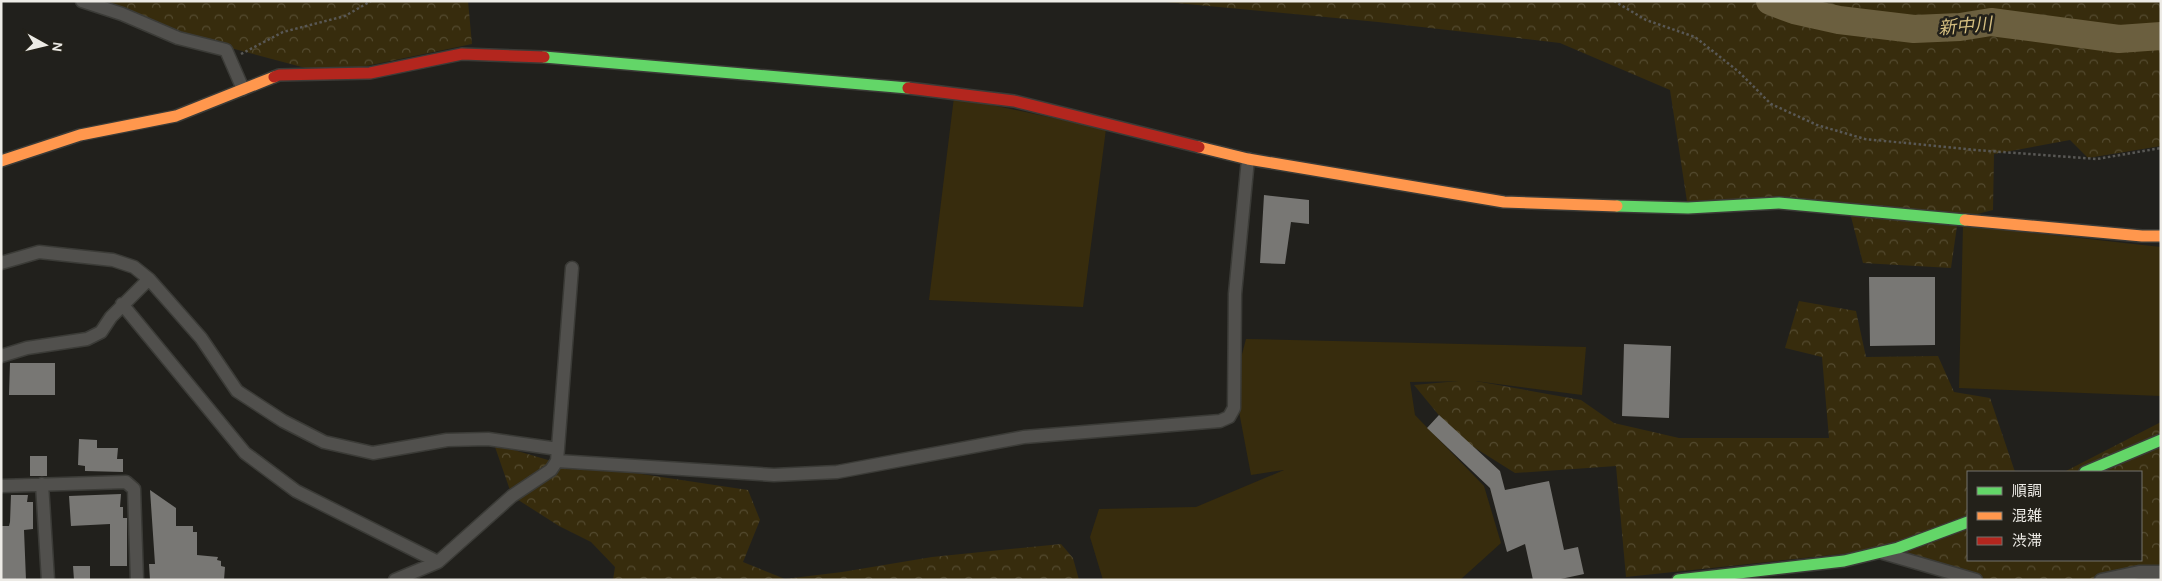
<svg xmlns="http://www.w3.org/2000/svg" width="2162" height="581" font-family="Karla,'Noto Sans JP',sans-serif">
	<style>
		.green { fill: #372c0d }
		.forest { fill: url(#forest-crowns) }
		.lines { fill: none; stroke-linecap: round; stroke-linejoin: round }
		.river { stroke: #6b5f3f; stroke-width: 28 }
		.building { fill: #787774 }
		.street-casing { stroke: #3b3b37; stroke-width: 15 }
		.fast-casing { stroke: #3b3b37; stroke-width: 14 }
		.slow-casing { stroke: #3b3b37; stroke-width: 14 }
		.jam-casing { stroke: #3b3b37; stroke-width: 14 }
		.path { stroke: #595855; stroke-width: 2.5; stroke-dasharray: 2.5 2.5; stroke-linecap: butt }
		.street { stroke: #51504d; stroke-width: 12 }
		.fast { stroke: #63d668; stroke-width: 11 }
		.slow { stroke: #ff974d; stroke-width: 11 }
		.jam { stroke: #b3261e; stroke-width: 11 }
		.labels { text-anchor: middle; stroke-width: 5; stroke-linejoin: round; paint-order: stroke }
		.water-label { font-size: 18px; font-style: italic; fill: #d5bf81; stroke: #23211a }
	</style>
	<defs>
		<pattern id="forest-crowns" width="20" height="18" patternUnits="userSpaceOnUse" patternTransform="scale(1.25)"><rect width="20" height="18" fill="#372c0d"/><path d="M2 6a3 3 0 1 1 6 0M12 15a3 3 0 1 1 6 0" fill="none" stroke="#544b30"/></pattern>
	</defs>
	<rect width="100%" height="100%" fill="#21201c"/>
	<path class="green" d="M954 97 1106 129 1083 307 929 300Z
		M1963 225 2161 247V396L1959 388Z
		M1246 339 1586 347 1582 395 1475 381 1410 382 1415 415 1484 486 1501 543 1460 580H1103L1090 537 1099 509 1196 507 1284 470 1251 475 1234 385Z"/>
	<path class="forest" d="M73 1H468L472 44 328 74 197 39Z
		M1155 1H2161V146L2088 158 2070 140 1994 154 1993 210 1958 219 1951 268 1863 263 1849 209 1688 208 1670 90 1560 43 1378 22Z
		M1799 301 1856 311 1866 357 1938 356 1954 392 1990 398 2015 472H1968V560H2141V472H2064L2161 422V580H1985L1880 550 1626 577 1616 466 1515 473 1456 436 1414 385 1470 380 1581 400 1614 423 1679 438H1829L1822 357 1785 348Z
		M494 444 548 460 748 490 760 520 743 562 785 579 842 572 932 557 1061 544 1073 558 1079 580H613L615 567 591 542 559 526 512 496Z"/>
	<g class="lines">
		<path class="river" d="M1770 1 1794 10 1839 20 1914 29 1960 27 1991 22 2119 39 2161 36"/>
	</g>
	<path class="building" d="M1264 195 1309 200V224L1291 222 1285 264 1260 263Z
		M1869 277H1935V345L1870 346Z
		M1624 344 1671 346 1669 418 1622 416Z
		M10 363H55V395H9Z
		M1439 415 1500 471 1505 490 1549 481 1564 550 1578 547 1584 574 1556 580H1533L1525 544 1507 552 1490 488 1427 428Z
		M79 439 97 440V448H118L117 459H123V472L85 471V466L78 465Z
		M30 456H47V476H30Z
		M150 490 176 508V526H193V532H197V555L218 557 217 560 221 561V566L225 567 224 580H150L149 564H155Z
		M121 494 120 507H123V518H127V566H110V524L71 526 69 496Z
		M11 495H28L27 502H33V529L24 530 26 580H1V526H9L10 522Z
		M73 566H90V580H74Z"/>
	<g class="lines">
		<defs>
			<path id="street" d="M82 1 122 14 178 38 226 50 243 89
				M1 263 39 252 113 260 134 267 149 279 201 338 237 391 283 421 324 442 373 453 447 440 488 439 558 449
				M122 304 245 453 296 491 438 562
				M1 356 27 348 87 339 101 332 111 317 149 279
				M557 461 774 475 837 472 1024 437 1220 421 1229 417 1234 408 1235 294 1248 159
				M42 484 48 580
				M1 486 126 482 134 489 137 580
				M1883 553 1976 580
				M395 580 438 562 512 496 551 470 557 461 572 268
				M2101 580 2139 572H2161"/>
			<path id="fast" d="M544 57 908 88
				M1617 206 1688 208 1779 203 1965 220
				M2085 472 2161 440
				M1678 580 1844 561 1898 548 1968 522"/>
			<path id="slow" d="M1199 147 1248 159 1504 202 1617 206
				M1 161 80 135 176 116 274 77
				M1965 220 2142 236H2161"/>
			<path id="jam" d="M274 77 279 75 370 73 462 54 544 57
				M908 88 1014 101 1199 147"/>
		</defs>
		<use href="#street" class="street-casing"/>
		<use href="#fast" class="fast-casing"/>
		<use href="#slow" class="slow-casing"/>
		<use href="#jam" class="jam-casing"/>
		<path class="path" d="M1614 1 1646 20 1695 37 1739 72 1771 104 1817 125 1865 139 1975 150 2097 159 2161 148
			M241 54 283 32 345 16 371 1"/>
		<use href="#street" class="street"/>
		<use href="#fast" class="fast"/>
		<use href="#slow" class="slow"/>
		<use href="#jam" class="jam"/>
	</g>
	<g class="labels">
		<g class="water-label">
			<text transform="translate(1965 26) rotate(-5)" y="6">新中川</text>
		</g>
	</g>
	<rect width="2162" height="581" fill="none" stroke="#edebe6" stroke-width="5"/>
	<rect x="1967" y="471" width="175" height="90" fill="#23211a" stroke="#74726c"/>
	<rect x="1977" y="487" width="25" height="8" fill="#63d668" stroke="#74726c"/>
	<text x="2012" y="496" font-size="15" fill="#edebe6">順調</text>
	<rect x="1977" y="512" width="25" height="8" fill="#ff974d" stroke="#74726c"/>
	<text x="2012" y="521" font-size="15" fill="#edebe6">混雑</text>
	<rect x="1977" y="537" width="25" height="8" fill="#b3261e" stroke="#74726c"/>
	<text x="2012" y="546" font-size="15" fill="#edebe6">渋滞</text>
	<g transform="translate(45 45) rotate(98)" stroke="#23211a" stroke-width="4" paint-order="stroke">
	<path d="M0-4L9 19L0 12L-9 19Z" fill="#edebe6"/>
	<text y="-8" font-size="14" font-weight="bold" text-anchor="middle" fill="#edebe6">N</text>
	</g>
</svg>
